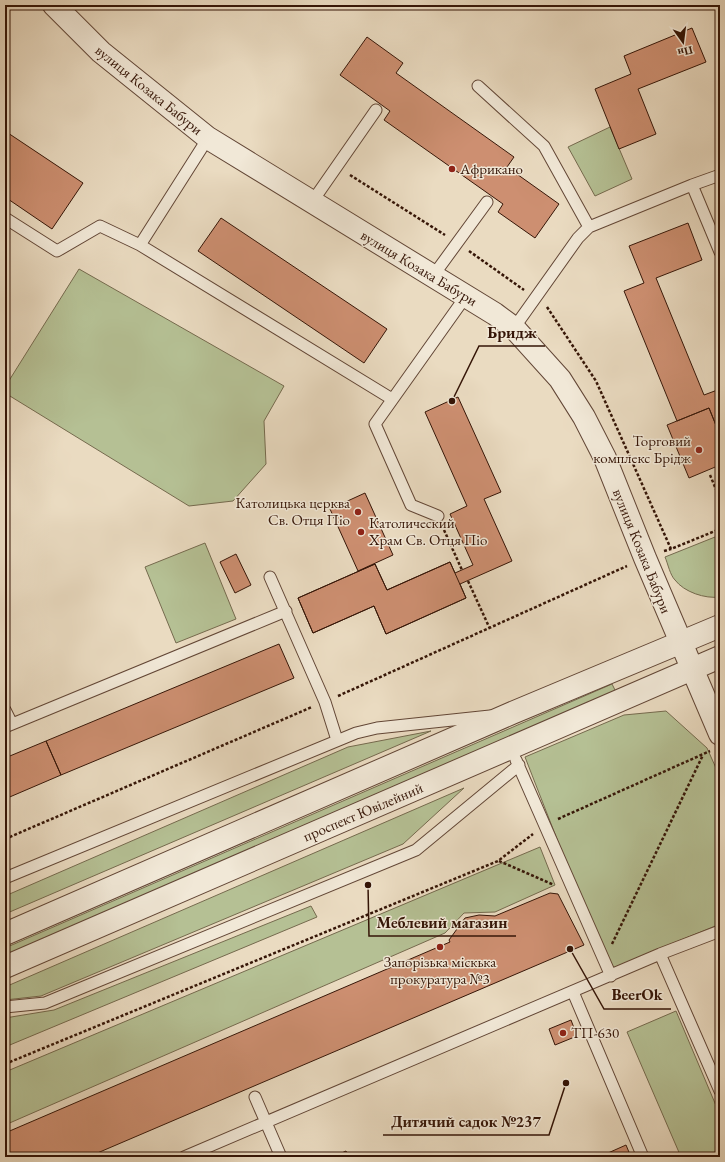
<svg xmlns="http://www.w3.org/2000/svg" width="725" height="1162" font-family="'EB Garamond',serif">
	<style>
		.green { fill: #b5c094; stroke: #756a4e }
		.building { fill: #cd8f71; stroke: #351507 }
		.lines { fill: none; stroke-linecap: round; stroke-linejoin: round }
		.service-casing { stroke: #624636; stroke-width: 13 }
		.minor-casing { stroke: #624636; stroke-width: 24 }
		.tertiary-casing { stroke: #624636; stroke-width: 24 }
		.path { stroke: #351507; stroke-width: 2.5; stroke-dasharray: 3 2; stroke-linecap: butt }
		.service { stroke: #f1e8d7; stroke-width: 11 }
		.minor { stroke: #f1e8d7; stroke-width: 22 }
		.tertiary { stroke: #f1e8d7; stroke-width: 22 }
		.poi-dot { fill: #8f2418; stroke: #f1e8d7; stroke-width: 1.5 }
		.labels { text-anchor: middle; stroke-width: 3; stroke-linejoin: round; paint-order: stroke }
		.street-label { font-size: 15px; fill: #351507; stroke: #f1e8d7 }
		.poi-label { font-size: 15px; fill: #351507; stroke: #f1e8d7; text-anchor: start }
		.leader { fill: none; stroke: #351507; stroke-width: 1.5 }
		.callout-dot { fill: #351507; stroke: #f1e8d7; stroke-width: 1.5 }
		.callout-label { font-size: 16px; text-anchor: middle; font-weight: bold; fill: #351507; stroke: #f1e8d7; stroke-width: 3; stroke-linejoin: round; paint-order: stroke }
	</style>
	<rect width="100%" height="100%" fill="#eadbc1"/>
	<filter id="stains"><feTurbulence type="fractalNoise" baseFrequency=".005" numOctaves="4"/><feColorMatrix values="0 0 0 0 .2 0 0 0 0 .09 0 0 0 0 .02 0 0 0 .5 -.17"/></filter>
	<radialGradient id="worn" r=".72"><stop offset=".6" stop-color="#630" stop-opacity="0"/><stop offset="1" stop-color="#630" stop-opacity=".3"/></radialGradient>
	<path class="green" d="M610 127 632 179 595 196 568 147Z
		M79 269 284 386 264 421 266 464 233 501 189 506 5 393V387Z
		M720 535V597C705 599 684 592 675 580 670 575 668 564 665 557Z
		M205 543 236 619 176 643 145 567Z
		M612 684 616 692 5 956V948Z
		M666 711 707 748 720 777V924L608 970 525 757 624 715Z
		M431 731 5 914V896L348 747Z
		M464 788 403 844 41 996 5 1000V987Z
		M540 847 555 885 495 912 464 913 445 933 5 1125V1072Z
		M311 906 317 917 5 1047V1018L54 1010Z
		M676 1011 720 1115V1155L716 1157H681L627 1032Z"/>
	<path class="building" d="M692 28 706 62 638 89 656 134 619 149 595 89 631 74 624 56Z
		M367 37 403 63 396 73 514 157 507 167 559 204 535 238 498 212 503 204 384 120 390 111 340 75Z
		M5 131 83 183 52 229 5 197Z
		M221 218 387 329 364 363 198 251Z
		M688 223 702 260 656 278 704 395 720 389V427L717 428 709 408 677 421 624 291 644 283 629 246Z
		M458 397 501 492 484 499 512 561 460 584 466 598 386 634 374 606 313 633 298 598 375 564 387 590 450 562 455 573 473 565 450 514 467 506 425 412Z
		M709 408 720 435V465L689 478 667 425Z
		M365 493 393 555 358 571 330 509Z
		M236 554 251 585 235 593 220 562Z
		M450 562 466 598 386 634 374 606 313 633 298 598 375 564 387 590Z
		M279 644 294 678 61 775 46 741Z
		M46 741 61 775 5 799V758Z
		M550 893 558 894 584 945 88 1157H5V1133L450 942 449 940 465 918 479 915 495 916Z
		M571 1020 577 1036 555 1045 549 1029Z
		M626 1145 631 1157H599Z
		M346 1151 349 1157H333Z"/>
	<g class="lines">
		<defs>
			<path id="service" d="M478 86 544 146 589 227
				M208 138 140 245 392 399
				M692 185 720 175
				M312 202 376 110
				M5 218 57 251 100 226 140 245
				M433 276 487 202
				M514 328 578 238 589 227 692 185 720 252
				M438 516 411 505 375 424 466 296
				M270 577 325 702 337 740
				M5 710 12 724
				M5 727 286 611
				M516 760 611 976
				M5 878 356 733 377 728 490 716
				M660 954 720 1091
				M573 992 643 1157
				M5 1007 45 1003 416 850 519 765
				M255 1097 281 1157
				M184 1157 660 954 720 931"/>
			<path id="minor" d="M54 5 101 52 208 138 495 314 514 328 560 379 584 417 605 458 645 558 720 734"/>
			<path id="tertiary" d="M5 934 512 713 720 626
				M5 967 720 657"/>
		</defs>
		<use href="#service" class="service-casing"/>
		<use href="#minor" class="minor-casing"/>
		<use href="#tertiary" class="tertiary-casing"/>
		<path class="path" d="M350 175 445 235
			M469 251 524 290
			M547 307 596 381 671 549 720 529
			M710 475 720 499
			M444 530 462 570
			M664 551 671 549
			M468 581 490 629
			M338 696 627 566
			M558 819 710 751
			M5 839 312 707
			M499 861 554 885
			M612 944 703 755
			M5 1064 498 861 533 834"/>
		<use href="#service" class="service"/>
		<use href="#minor" class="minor"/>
		<use href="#tertiary" class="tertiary"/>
	</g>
	<g class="poi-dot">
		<circle cx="452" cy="169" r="4"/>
		<circle cx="699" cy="450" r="4"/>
		<circle cx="358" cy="512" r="4"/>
		<circle cx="361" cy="532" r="4"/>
		<circle cx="440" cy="947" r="4"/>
		<circle cx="563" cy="1033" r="4"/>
	</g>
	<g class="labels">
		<g class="street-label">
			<text transform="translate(149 90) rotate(39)" y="5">вулиця Козака Бабури</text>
			<text transform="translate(419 268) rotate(31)" y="5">вулиця Козака Бабури</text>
			<text transform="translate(642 551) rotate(68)" y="5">вулиця Козака Бабури</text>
			<text transform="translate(363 812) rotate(-23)" y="5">проспект Ювілейний</text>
		</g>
		<g class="poi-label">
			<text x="460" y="174">Африкано</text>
			<text x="691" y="446" text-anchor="end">Торговий<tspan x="691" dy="17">комплекс Брідж</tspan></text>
			<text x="350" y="508" text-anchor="end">Католицька церква<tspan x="350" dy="17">Св. Отця Піо</tspan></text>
			<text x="369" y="528">Католический<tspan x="369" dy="17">Храм Св. Отця Піо</tspan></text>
			<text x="440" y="967" text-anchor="middle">Запорізька міскька<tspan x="440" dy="17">прокуратура №3</tspan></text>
			<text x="571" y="1038">ТП-630</text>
		</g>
	</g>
	<path class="leader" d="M452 401L479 346H545M368 885L369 936H516M570 949L604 1009H671M566 1083L549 1135H383"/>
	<g class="callout-dot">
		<circle cx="452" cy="401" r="4"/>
		<circle cx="368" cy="885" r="4"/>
		<circle cx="570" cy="949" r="4"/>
		<circle cx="566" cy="1083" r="4"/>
	</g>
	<g class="callout-label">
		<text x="512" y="338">Бридж</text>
		<text x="442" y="928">Меблевий магазин</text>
		<text x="637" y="1000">BeerOk</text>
		<text x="466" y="1127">Дитячий садок №237</text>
	</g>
	<rect width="725" height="1162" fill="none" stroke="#eadbc1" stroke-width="20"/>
	<rect x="6" y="6" width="713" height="1150" fill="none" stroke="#351507" stroke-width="2"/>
	<rect x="10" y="10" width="705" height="1142" fill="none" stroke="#351507"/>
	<g transform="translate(683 42) rotate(166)" stroke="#f1e8d7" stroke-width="3" paint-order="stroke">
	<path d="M0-3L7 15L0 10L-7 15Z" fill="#351507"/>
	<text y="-6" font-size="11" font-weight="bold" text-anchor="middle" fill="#351507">Пн</text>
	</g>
	<rect width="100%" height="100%" filter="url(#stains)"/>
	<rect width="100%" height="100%" fill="url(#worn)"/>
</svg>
